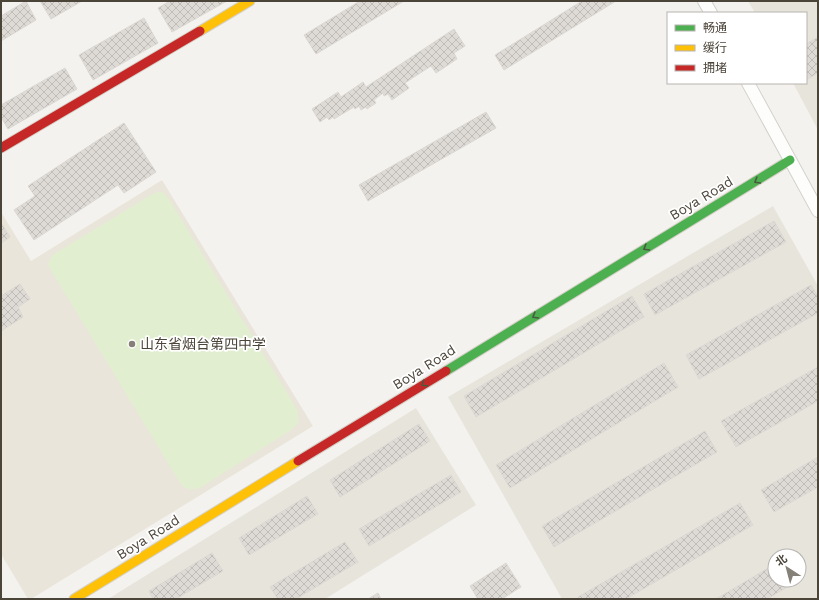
<svg xmlns="http://www.w3.org/2000/svg" width="819" height="600" font-family="'Work Sans','Noto Sans SC',sans-serif">
	<style>
		.residential { fill: #e7e4dc; fill-rule: evenodd }
		.education { fill: #eae5da }
		.garden { fill: #e1eecf }
		.building { fill: url(#building-cross-hatch); stroke: #dcd9d4 }
		.lines { fill: none; stroke-linecap: round; stroke-linejoin: round }
		.street-casing { stroke: #d2d0cb; stroke-width: 14 }
		.fast-casing { stroke: #d3cfc5; stroke-width: 11 }
		.slow-casing { stroke: #d3cfc5; stroke-width: 11 }
		.jam-casing { stroke: #d3cfc5; stroke-width: 11 }
		.street { stroke: #fdfdfc; stroke-width: 12 }
		.fast { stroke: #4caf50; stroke-width: 9 }
		.slow { stroke: #ffc107; stroke-width: 9 }
		.jam { stroke: #c62828; stroke-width: 9 }
		.oneway { stroke: #4b593e }
		.poi-dot { fill: #868178; stroke: #fff; stroke-width: 1.5 }
		.labels { text-anchor: middle; stroke-width: 3.5; stroke-linejoin: round; paint-order: stroke }
		.street-label { font-size: 14px; fill: #4b4439; stroke: #fff }
		.poi-label { font-size: 14px; fill: #4b4439; stroke: #fff; text-anchor: start }
	</style>
	<defs>
		<pattern id="building-cross-hatch" width="8" height="8" patternUnits="userSpaceOnUse"><rect width="8" height="8" fill="#dedbd6"/><path d="M0 0l8 8M0 8l8-8" fill="none" stroke="#c0bdb8"/></pattern>
	</defs>
	<rect width="100%" height="100%" fill="#f4f2ee"/>
	<path class="residential" d="M748 1H818V130L793 83H806V13H755Z
		M773 206 818 286V599H562L448 397ZM775 556H799V580H775Z
		M416 408 476 505 325 599H108Z"/>
	<path class="education" d="M162 180 313 426 31 599H28L1 554V212L31 261Z"/>
	<path class="garden" d="M159 192H162L167 196 298 411 299 422 291 430 200 488C192 490 189 490 182 486L49 267C48 261 50 258 54 254L154 193Z"/>
	<path class="building" d="M26 1 36 20 1 41V16Z
		M40 1H82L51 19Z
		M170 1H227L172 32 158 8Z
		M360 1H404L316 54 304 35Z
		M582 1H616L504 70 495 55Z
		M144 18 158 43 93 80 79 55Z
		M454 29 465 46 454 53 457 59 436 73 431 66 405 83 409 88 392 100 388 94 384 96 383 93 374 100 376 103 367 109 366 107 361 110 359 106 355 109 354 107 334 119 333 117 329 120 327 117 320 122 312 109 338 92 341 97 363 82 366 87Z
		M818 37V73L806 80V44Z
		M65 68 77 89 8 129 1 117V105Z
		M486 112 496 128 368 201 359 185Z
		M124 123 156 172 124 193 118 185 34 240 14 210 35 196 28 186Z
		M774 221 786 242 655 315 644 294Z
		M1 223 10 237 1 243Z
		M20 284 30 299 18 307 23 317 1 331V296Z
		M811 285 818 297V313L699 379 686 355Z
		M632 296 644 317 476 417 464 396Z
		M664 363 678 387 510 488 496 465Z
		M818 367V401L736 447 721 421Z
		M419 424 430 441 340 497 330 480Z
		M705 431 717 452 554 547 542 526Z
		M818 457V487L774 512 761 490Z
		M451 475 461 492 369 546 359 529Z
		M307 496 318 514 249 555 239 538Z
		M740 503 753 525 626 599H579L578 597Z
		M345 542 358 562 296 599H278L270 587Z
		M212 553 223 571 176 599H153L149 591Z
		M506 563 521 587 502 599H478L470 586Z
		M775 564V580H792L794 583 767 599H716Z
		M378 593 381 599H368Z"/>
	<g class="lines">
		<defs>
			<path id="street" d="M704 1 711 13
				M748 83 818 211"/>
			<path id="fast" d="M446 371 790 160"/>
			<path id="slow" d="M200 31 250 1
				M74 599 298 461"/>
			<path id="jam" d="M1 148 200 31
				M298 461 446 371"/>
		</defs>
		<use href="#street" class="street-casing"/>
		<use href="#fast" class="fast-casing"/>
		<use href="#slow" class="slow-casing"/>
		<use href="#jam" class="jam-casing"/>
		<use href="#street" class="street"/>
		<use href="#fast" class="fast"/>
		<use href="#slow" class="slow"/>
		<use href="#jam" class="jam"/>
	</g>
	<defs><path id="oneway-chevron" d="M-2-3.5L2.5 0L-2 3.5" fill="none" stroke-width="1.6" stroke-linecap="round" stroke-linejoin="round"/></defs>
	<g class="oneway">
		<use href="#oneway-chevron" transform="translate(757 181) rotate(149)"/>
		<use href="#oneway-chevron" transform="translate(646 248) rotate(149)"/>
		<use href="#oneway-chevron" transform="translate(535 316) rotate(149)"/>
		<use href="#oneway-chevron" transform="translate(424 384) rotate(148)"/>
	</g>
	<circle class="poi-dot" cx="132" cy="344" r="4"/>
	<g class="labels">
		<g class="street-label">
			<text transform="translate(701 198) rotate(-31)" y="5">Boya Road</text>
			<text transform="translate(424 367) rotate(-32)" y="5">Boya Road</text>
			<text transform="translate(148 537) rotate(-32)" y="5">Boya Road</text>
		</g>
		<g class="poi-label">
			<text x="140" y="349">山东省烟台第四中学</text>
		</g>
	</g>
	<rect width="819" height="600" fill="none" stroke="#4b4439" stroke-width="4"/>
	<rect x="667" y="12" width="140" height="72" fill="#ffffff" stroke="#b7b4b0"/>
	<rect x="675" y="25" width="20" height="6" fill="#4caf50" stroke="#b7b4b0"/>
	<text x="703" y="32" font-size="12" fill="#4b4439">畅通</text>
	<rect x="675" y="45" width="20" height="6" fill="#ffc107" stroke="#b7b4b0"/>
	<text x="703" y="52" font-size="12" fill="#4b4439">缓行</text>
	<rect x="675" y="65" width="20" height="6" fill="#c62828" stroke="#b7b4b0"/>
	<text x="703" y="72" font-size="12" fill="#4b4439">拥堵</text>
	<g transform="translate(787 568) rotate(324)"><circle r="19" fill="#ffffff" stroke="#b7b4b0"/>
	<path d="M0-3L7 15L0 10L-7 15Z" fill="#868178"/>
	<text y="-6" font-size="11" font-weight="bold" text-anchor="middle" fill="#4b4439">北</text>
	</g>
</svg>
